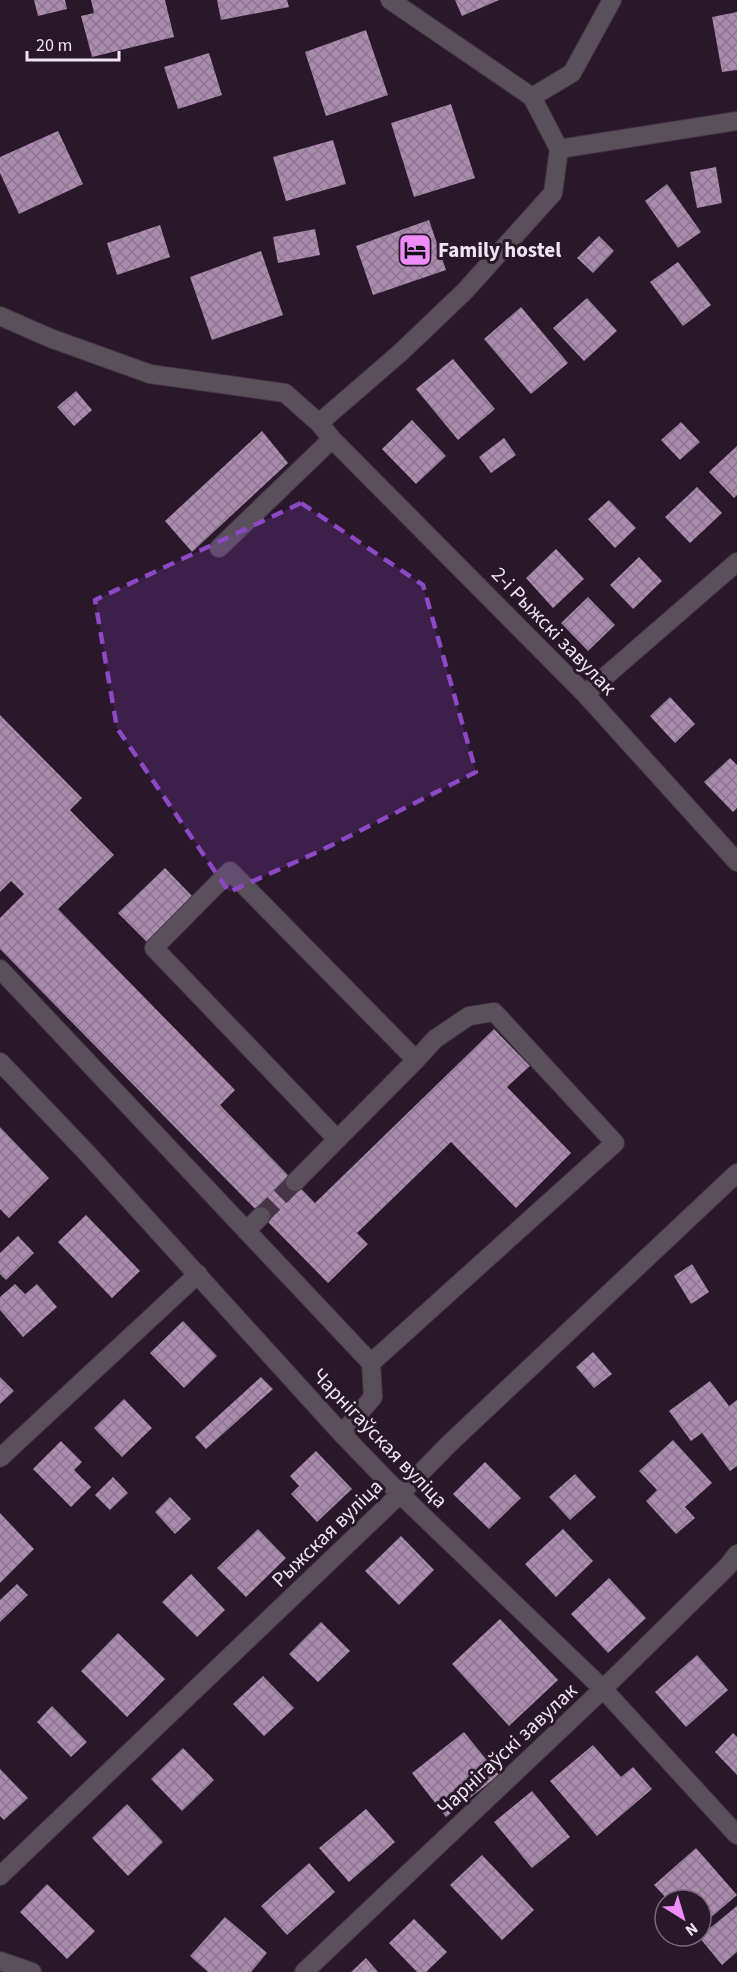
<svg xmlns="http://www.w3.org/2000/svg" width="737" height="1972" font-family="'Source Sans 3',sans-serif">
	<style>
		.building { fill: url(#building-cross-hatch) }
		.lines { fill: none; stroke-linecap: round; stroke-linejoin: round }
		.minor-tunnel { stroke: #473648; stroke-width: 18; stroke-dasharray: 18 9; stroke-linecap: butt }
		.minor-casing { stroke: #453446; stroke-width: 20 }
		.minor { stroke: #5a505a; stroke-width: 18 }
		.marked { fill: #8d48c6; fill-opacity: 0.2; stroke: #8d48c6; stroke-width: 4.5; stroke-dasharray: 12 8; stroke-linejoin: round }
		.labels { text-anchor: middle; stroke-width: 6; stroke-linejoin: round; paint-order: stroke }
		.poi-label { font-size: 21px; font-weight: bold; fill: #f0e4f1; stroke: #29172a; text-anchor: start }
		.street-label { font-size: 21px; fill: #f0e4f1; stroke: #29172a }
	</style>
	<defs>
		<pattern id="building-cross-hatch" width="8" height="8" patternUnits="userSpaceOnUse" patternTransform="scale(1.5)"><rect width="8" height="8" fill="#ab8bae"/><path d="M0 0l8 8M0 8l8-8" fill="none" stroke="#8d768f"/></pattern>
	</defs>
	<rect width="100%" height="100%" fill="#29172a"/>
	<path class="building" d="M34 0H65L67 9 38 16Z
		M91 0H165L174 37 92 57 81 16 94 13Z
		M217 0H287L289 7 221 20Z
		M455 0H499L462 16Z
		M737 12V70L722 72 712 17Z
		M366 30 388 95 326 116 305 52Z
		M209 53 222 95 178 109 164 67Z
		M451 104 475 178 414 197 391 123Z
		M58 131 83 184 19 214 0 173V157Z
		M333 140 346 184 286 201 273 157Z
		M716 167 722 203 697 208 690 172Z
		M667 184 701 232 678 248 645 201Z
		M429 220 446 270 373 295 356 246Z
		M160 225 170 257 117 275 107 243Z
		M315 229 320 255 278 263 273 237Z
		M599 236 614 251 593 273 577 258Z
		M261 251 283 315 212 340 190 277Z
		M678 262 711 305 683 326 650 282Z
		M587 298 617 331 584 361 553 328Z
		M521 307 568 363 531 394 484 339Z
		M453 359 495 409 458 440 416 389Z
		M76 391 92 410 74 426 57 407Z
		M412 420 446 456 416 484 382 449Z
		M681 422 700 442 680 460 661 440Z
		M262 431 288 463 192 552 165 521Z
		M504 438 516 455 491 473 479 457Z
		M737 446V495L734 498 709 472Z
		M697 487 722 513 690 543 665 517Z
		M609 500 636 528 615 548 588 519Z
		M556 549 584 579 553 608 526 578Z
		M639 557 662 581 633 609 610 585Z
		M588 597 615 625 588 651 561 623Z
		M670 697 695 724 675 743 650 716Z
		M0 715 82 798 70 810 114 855 58 909 235 1090 220 1105 315 1203 494 1029 530 1066 507 1087 571 1153 516 1208 451 1142 357 1233 368 1244 328 1283 0 949V918L24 894 11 881 0 892Z
		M730 758 737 765V808L733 812 704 782Z
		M165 868 193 897 147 942 118 913Z
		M0 1127 49 1178 9 1218 0 1209Z
		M86 1215 140 1271 112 1298 58 1242Z
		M18 1236 34 1253 6 1280 0 1274V1253Z
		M692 1264 709 1292 691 1304 674 1276Z
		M15 1284 25 1294 37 1284 57 1307 23 1337 0 1310V1297Z
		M183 1321 217 1356 184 1388 150 1353Z
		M593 1352 612 1374 594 1388 576 1367Z
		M0 1377 14 1391 0 1404Z
		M261 1377 273 1389 206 1449 195 1437Z
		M710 1381 729 1406 737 1400V1466L730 1471 702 1433 691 1441 669 1411Z
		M124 1399 152 1428 122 1457 94 1428Z
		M673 1440 712 1483 685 1507 695 1518 676 1534 646 1501 657 1490 639 1471Z
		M61 1441 82 1462 74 1470 91 1487 71 1507 33 1469Z
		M316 1451 352 1489 317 1522 291 1494 299 1486 290 1476Z
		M485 1462 521 1498 489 1529 453 1494Z
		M575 1474 596 1497 570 1520 549 1497Z
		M113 1477 128 1493 110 1510 95 1495Z
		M170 1497 191 1519 175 1534 155 1512Z
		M0 1513 34 1549 0 1583Z
		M258 1529 286 1558 246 1597 217 1568Z
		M563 1529 593 1561 556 1597 525 1564Z
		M401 1536 434 1570 399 1605 365 1571Z
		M191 1574 225 1610 197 1637 162 1602Z
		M609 1578 646 1618 608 1653 571 1614Z
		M17 1584 28 1595 0 1622V1600Z
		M500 1619 558 1680 509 1726 452 1664Z
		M321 1622 350 1651 318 1682 289 1654Z
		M118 1633 165 1679 127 1717 81 1671Z
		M697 1655 728 1690 686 1727 655 1692Z
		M263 1676 294 1708 264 1736 233 1704Z
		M52 1706 87 1742 71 1757 37 1722Z
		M464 1732 499 1775 446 1817 412 1773Z
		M733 1733 737 1737V1775L715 1752Z
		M593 1745 621 1777 633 1767 652 1789 597 1836 550 1781Z
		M183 1748 214 1780 182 1811 151 1779Z
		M0 1769 28 1798 4 1820 0 1816Z
		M532 1791 570 1837 532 1868 494 1822Z
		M127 1804 163 1842 128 1876 92 1838Z
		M366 1809 395 1842 349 1882 319 1848Z
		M696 1848 737 1895 701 1926V1900H668L654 1885Z
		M482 1855 534 1910 502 1940 450 1885Z
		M309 1863 335 1892 287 1935 261 1906Z
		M47 1884 95 1931 67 1959 20 1912Z
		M737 1906V1952L722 1965 699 1937Z
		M225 1917 267 1953 251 1972H208L190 1956Z
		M414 1919 447 1952 426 1972H417L389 1943Z
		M366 1958 378 1972H351Z"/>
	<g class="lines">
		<path class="minor-tunnel" d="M261 1216 295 1182"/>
		<defs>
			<path id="minor" d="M390 0 532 97 559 149 737 121
				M532 97 572 73 612 0
				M559 149 553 193 465 291 400 353 319 423 332 439 585 694 737 862
				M0 316 50 338 150 374 285 393 319 423
				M219 548 332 439
				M585 694 737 562
				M0 969 371 1363
				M0 1062 86 1152 342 1434 400 1494 603 1689 737 1835
				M337 1139 154 948 230 871 416 1060 435 1039 469 1016 494 1012 615 1143 371 1363 373 1397 342 1434
				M295 1182 416 1060
				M246 1231 261 1216
				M0 1458 198 1274
				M0 1876 400 1494 449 1444 737 1173
				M0 1961 32 1972
				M304 1972 603 1689 727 1567 737 1554"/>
		</defs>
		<use href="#minor" class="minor-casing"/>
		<use href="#minor" class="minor"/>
	</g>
	<path class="marked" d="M301 503 423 585 476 772 322 850 229 892 117 728 95 600Z"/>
	<defs>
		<symbol id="hotel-square" viewBox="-11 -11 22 22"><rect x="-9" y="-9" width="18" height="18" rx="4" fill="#ee8cf8" stroke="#29172a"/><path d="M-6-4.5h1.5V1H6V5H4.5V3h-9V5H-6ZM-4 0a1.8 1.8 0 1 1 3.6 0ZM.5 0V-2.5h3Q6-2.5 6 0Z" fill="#111"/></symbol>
	</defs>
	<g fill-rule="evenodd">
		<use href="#hotel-square" x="396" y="231" width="38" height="38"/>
	</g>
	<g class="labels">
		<g class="poi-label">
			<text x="438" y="257">Family hostel</text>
		</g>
		<g class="street-label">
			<text transform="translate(554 631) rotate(46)" y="7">2-і Рыжскі завулак</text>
			<text transform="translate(380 1438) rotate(46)" y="7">Чарнігаўская вуліца</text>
			<text transform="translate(327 1533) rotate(-44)" y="7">Рыжская вуліца</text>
			<text transform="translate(507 1749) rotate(-43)" y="7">Чарнігаўскі завулак</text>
		</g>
	</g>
	<g transform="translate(683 1918) rotate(143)"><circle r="28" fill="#29172a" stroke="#79697a" stroke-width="1.5"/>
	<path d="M0-4.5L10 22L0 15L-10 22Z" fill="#ee8cf8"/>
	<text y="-9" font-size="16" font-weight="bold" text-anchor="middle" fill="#f0e4f1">N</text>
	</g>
	<path d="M27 51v9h92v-9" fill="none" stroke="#f0e4f1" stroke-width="3"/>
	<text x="36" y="51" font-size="18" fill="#f0e4f1" stroke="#29172a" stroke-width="4.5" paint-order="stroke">20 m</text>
</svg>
